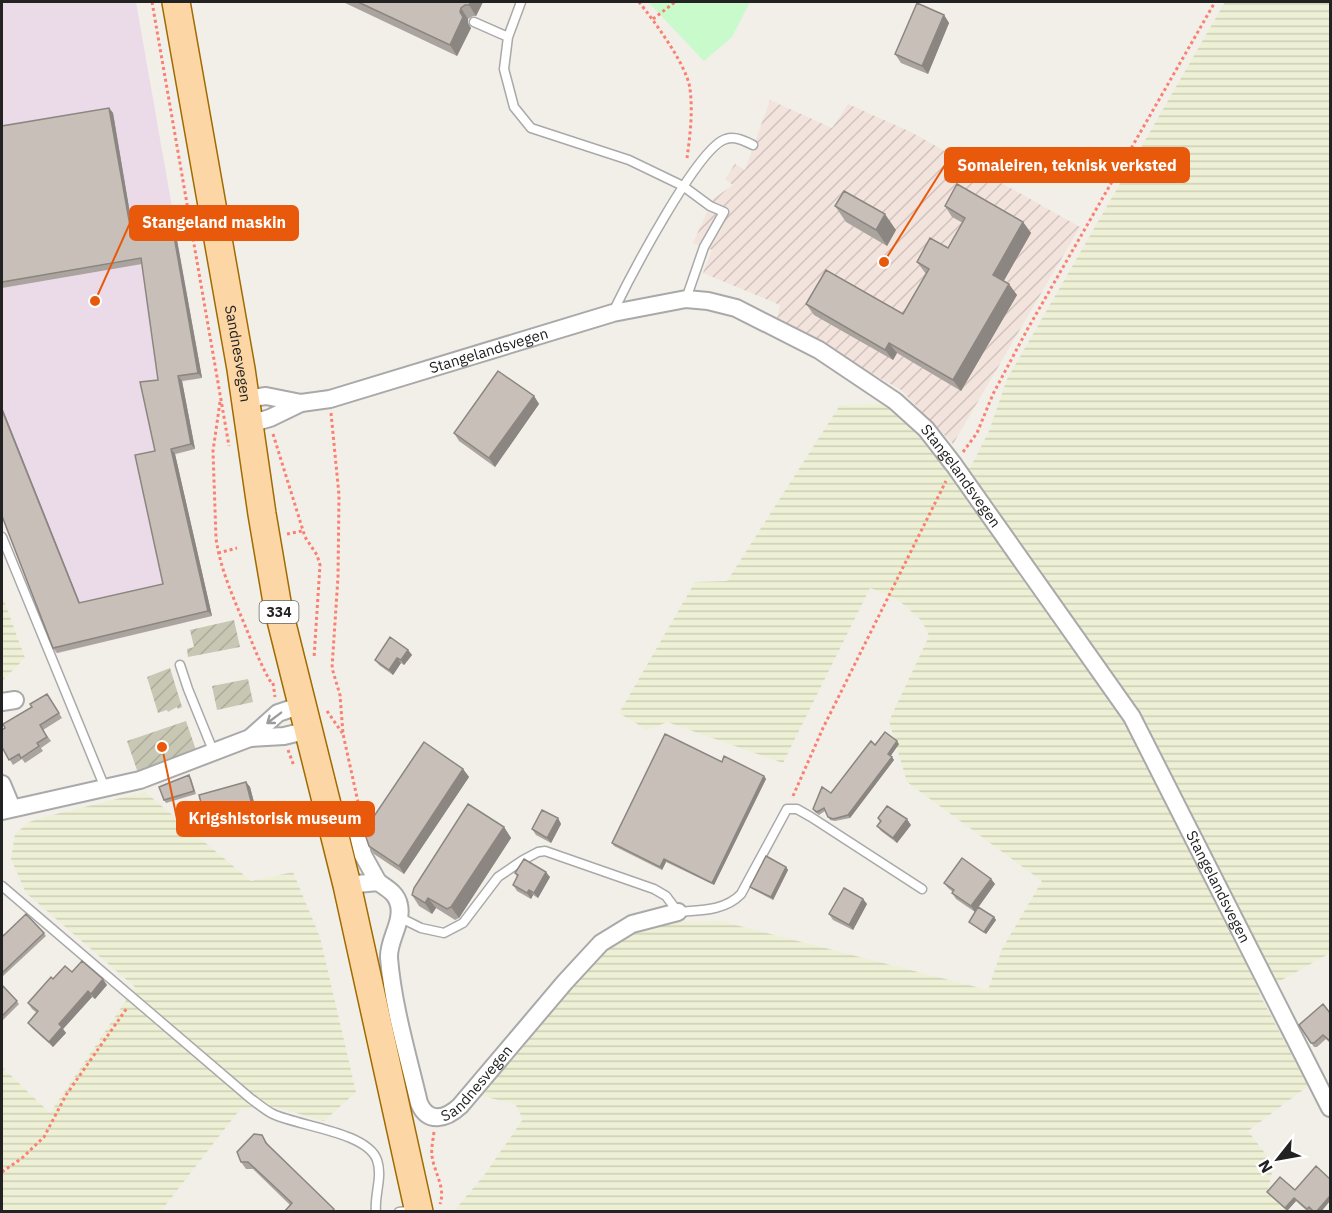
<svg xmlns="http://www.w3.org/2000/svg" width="1332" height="1213" font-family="'IBM Plex Sans',sans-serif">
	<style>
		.industrial { fill: #ebdbe8 }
		.military { fill: url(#military-furrows) }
		.construction { fill: url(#construction-furrows) }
		.farmland { fill: url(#farmland-rules) }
		.park { fill: #c8facc }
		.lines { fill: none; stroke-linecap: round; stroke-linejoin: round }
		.lane-casing { stroke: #a9a9a9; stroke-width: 11 }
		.street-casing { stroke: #a9a9a9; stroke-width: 20 }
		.primary-casing { stroke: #a06b00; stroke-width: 30 }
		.path { stroke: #fa8072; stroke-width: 3; stroke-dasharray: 3 3; stroke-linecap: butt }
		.lane { stroke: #fff; stroke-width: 8 }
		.street { stroke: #fff; stroke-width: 16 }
		.primary { stroke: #fcd6a4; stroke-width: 27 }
		.wall { fill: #aba49e }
		.shaded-wall { fill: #8b8681 }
		.building { fill: #c7bfb8; stroke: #8b8681; stroke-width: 1.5 }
		.oneway { stroke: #9c9c9c }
		.labels { text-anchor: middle; stroke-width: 4.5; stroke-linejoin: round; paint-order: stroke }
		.shield { fill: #fff; stroke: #646464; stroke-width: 1.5 }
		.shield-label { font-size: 14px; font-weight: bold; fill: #222 }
		.street-label { font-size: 15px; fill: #222; stroke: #fff }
		.leader { fill: none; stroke: #e8590c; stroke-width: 2 }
		.callout-dot { fill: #e8590c; stroke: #fff; stroke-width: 2 }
		.callout { fill: #e8590c; stroke: #e8590c; stroke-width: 2 }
		.callout-label { font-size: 16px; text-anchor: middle; font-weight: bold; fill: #fff }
	</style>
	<defs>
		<pattern id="military-furrows" width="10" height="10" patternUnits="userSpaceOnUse" patternTransform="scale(1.5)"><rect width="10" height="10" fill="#f3e3dd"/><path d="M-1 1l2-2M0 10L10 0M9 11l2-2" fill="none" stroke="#d0c2bd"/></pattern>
		<pattern id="construction-furrows" width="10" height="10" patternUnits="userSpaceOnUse" patternTransform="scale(1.5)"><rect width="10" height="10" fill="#c7c7b4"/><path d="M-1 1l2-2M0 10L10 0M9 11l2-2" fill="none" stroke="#abab9a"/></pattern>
		<pattern id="farmland-rules" width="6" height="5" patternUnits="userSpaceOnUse" patternTransform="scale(1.5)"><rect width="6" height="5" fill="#eef0d5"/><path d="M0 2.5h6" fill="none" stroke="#ccceb7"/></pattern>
	</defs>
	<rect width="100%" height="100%" fill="#f2efe9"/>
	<path class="industrial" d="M2 2H136L202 378 182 382 195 449 175 455 212 616 55 654 2 515Z"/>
	<path class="military" d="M770 100 832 128 848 104 911 132 1080 227 953 444 901 390 777 319 780 305 703 273 712 250 693 243 713 199 733 185 725 179 735 164 745 170Z"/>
	<path class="construction" d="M234 620 240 647 188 657 187 649 194 647 190 630Z
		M170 668 182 707 178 709 177 707 168 712 167 710 158 713 147 677Z
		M248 679 253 702 217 710 212 686Z
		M186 721 197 753 138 773 127 741Z"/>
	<path class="farmland" d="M1225 2H1330V953L1259 993 1308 1086 1248 1131 1274 1165 1267 1193 1287 1211 453 1212 485 1174 523 1119 515 1104 482 1096 592 959 625 935 672 922 720 921 988 990 1002 949 1042 881 907 782 889 721 929 636 922 621 897 599 870 588 783 763 667 722 647 730 619 713 695 582 727 581 840 405 883 404 970 468 989 431 1007 379Z
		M2 595 25 658 2 681Z
		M145 792 251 881 293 872 320 937 356 1092 324 1121 276 1107 241 1108 161 1211H2V1067L50 1113 135 987 26 893 11 859 15 834 29 822 48 816Z"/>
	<path class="park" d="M648 2H750L732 37 704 61Z"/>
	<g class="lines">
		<defs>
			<path id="lane" d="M521 2 508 37 504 69 514 107 531 128 629 160 683 186 710 206 724 212 704 247 686 299
				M474 22 508 37
				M613 312C628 281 698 146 726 139 735 136 745 141 753 145
				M2 537 105 788
				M180 665 188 689 214 753
				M2 886 250 1098C257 1103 265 1110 273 1114 298 1126 367 1132 377 1160 383 1177 374 1195 376 1212
				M399 917 421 928 444 933 463 923 498 877 523 860 538 852 545 851 654 889 666 896 678 912C700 910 725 911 741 894L787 809H797L811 817 922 889
				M399 1212 415 1210"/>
			<g id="street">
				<path id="s1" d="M245 399 266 396 301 403 330 399 613 313 686 299 708 301 736 308 819 350 895 401 926 429 954 465 1132 717 1330 1108"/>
				<path d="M249 424 270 418 301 403"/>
				<path d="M2 702 15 700"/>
				<path d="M250 738 284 736 309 730"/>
				<path d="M2 784 12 808"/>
				<path d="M2 811 140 780 250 738 278 713 302 705"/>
				<path d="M356 826 363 855 378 882"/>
				<path id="s2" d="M347 885 378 882C386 888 397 893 399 905 403 923 388 940 389 958 393 1007 408 1056 419 1103 428 1124 446 1119 460 1106L565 982 601 943 632 924 678 912"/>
			</g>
			<g id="primary">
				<path id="s3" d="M176 2 241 369 262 514 278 608 347 885 419 1212"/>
			</g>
		</defs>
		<use href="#lane" class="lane-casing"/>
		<use href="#street" class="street-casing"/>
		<use href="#primary" class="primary-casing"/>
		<path class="path" d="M152 2 229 446
			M639 2C654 21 687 65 690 89 693 112 690 136 687 158
			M653 19 675 2
			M220 402 213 451 216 538C220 569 234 599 246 628 254 647 261 666 272 684
			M331 413 339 495 338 577 332 668 340 695 343 734 360 811
			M273 434 305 537 317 555 320 565 314 658
			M963 452 977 433 993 394 1027 330 1215 2
			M287 534 302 531
			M218 553 237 548
			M273 683 275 697
			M327 711 343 734
			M288 750 294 766
			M793 796 823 728 946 481
			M434 1132C433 1140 431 1149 432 1156 434 1172 446 1188 440 1204
			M2 1172 22 1158 44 1137 66 1095 127 1008"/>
		<use href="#lane" class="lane"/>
		<use href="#street" class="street"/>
		<use href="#primary" class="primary"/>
	</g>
	<path class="wall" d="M343 2H483L476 16H473L468 19V23L471 28 457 56Z
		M944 15 949 23 928 74 901 63 895 54Z
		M109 108 113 113 132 226 171 219 174 224 202 378 182 381 195 449 175 454 212 616 57 653 53 648 80 603 163 584 155 451 158 380 142 264 2 288V126Z
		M835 206 896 230 887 246 846 222Z
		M945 206 1023 222 1031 233 1003 281 1017 295 961 391 897 353 893 360 814 315 806 304 903 314 926 274 917 262 948 248 963 223 952 217Z
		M534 396 539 404 495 467 459 441 454 433Z
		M408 650 412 655 404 665 401 663 393 675 379 665 375 660Z
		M47 694 62 718 43 730 51 741 41 748 43 751 25 763 22 759 13 765 2 747Z
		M899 744 890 756 894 760 850 818 835 821 830 820 825 811 819 815 815 812 813 809 831 793 875 745Z
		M722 762 764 776 766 779 714 885 666 862 662 870 614 846 612 843Z
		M463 769 469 777 404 874 374 854 369 846Z
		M191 778 196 794 166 803 164 800Z
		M246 782 250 787 256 810 209 824 205 818Z
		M558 818 561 824 551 843 536 835 532 829Z
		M878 818 911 825 897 843 881 831 877 826 880 822Z
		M504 827 511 838 459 918 455 920 436 908 432 914 419 906 412 895Z
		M786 867 788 870 773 900 752 889 750 887Z
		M515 873 550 877 538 898 533 895 531 899 517 891 513 885 517 877Z
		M991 879 995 884 978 907 994 917 996 920 986 934 971 924 969 922 975 912 956 899 952 893 953 892 948 888 944 883Z
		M863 899 867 904 853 930 833 920 829 914Z
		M44 933 46 936 2 977V934L3 936Z
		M72 972 107 985 95 999 92 997 63 1029 66 1033 53 1047 32 1028 28 1023 37 1013 32 1009 28 1003 53 979Z
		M2 985 19 1004 2 1021Z
		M1330 1013V1043L1326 1039 1317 1047H1314L1299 1025Z
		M262 1135 269 1146 336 1212H284L290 1205 253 1169H246L241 1162Z
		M1280 1177 1321 1212H1313L1311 1209 1308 1212 1296 1201 1287 1211 1267 1192Z"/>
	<path class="shaded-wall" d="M471 2H483L476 16 469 5Z
		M461 8 468 19V23L471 28 457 56 450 45Z
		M944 15 949 23 928 74 922 66Z
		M109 108 113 113 133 231 130 226Z
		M885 214 896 230 887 246 876 230Z
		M171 219 174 224 202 378 198 373Z
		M1023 222 1031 233 1001 286 993 275Z
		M1009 284 1017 295 961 391 953 380Z
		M889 343 897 353 893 360 885 350Z
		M178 376 182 381 195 449 191 444Z
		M534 396 539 404 495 467 489 458Z
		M2 407 82 608 79 603 2 410Z
		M171 449 175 454 212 616 208 611Z
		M408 650 412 655 404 665 401 660Z
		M397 658 401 663 393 675 389 670Z
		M897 741 899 744 890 757 888 754Z
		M892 757 894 760 850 818 848 815Z
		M463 769 469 777 404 874 399 866Z
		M764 776 766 779 714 885 712 883Z
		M246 782 250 787 256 810 252 805Z
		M558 818 561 824 551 843 547 838Z
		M907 819 911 825 897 843 893 838Z
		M504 827 511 838 459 918 451 907Z
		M664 859 666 862 662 870 660 867Z
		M786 867 788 870 773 900 771 897Z
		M546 872 550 877 538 898 534 893Z
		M991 879 995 884 975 912 971 906Z
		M529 890 533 895 531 899 527 893Z
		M428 898 436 908 432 914 425 903Z
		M863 899 867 904 853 930 849 925Z
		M994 917 996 920 986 934 984 932Z
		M103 979 107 985 95 999 91 994Z
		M88 991 92 997 63 1029 66 1033 53 1047 49 1042 59 1024Z
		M1330 1196V1201L1321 1212H1316Z
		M1294 1198 1296 1201 1287 1211 1285 1208Z"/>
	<path class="building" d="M358 2H471L469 5H465L461 8 460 12 463 17 450 45Z
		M917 3 944 15 922 66 895 54Z
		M109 108 130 226 171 219 198 373 178 376 191 444 171 449 208 611 53 648 2 516V410L79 603 163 584 135 455 155 451 140 382 158 380 141 258 2 282V126Z
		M957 184 1023 222 993 275 1009 284 953 380 889 343 885 350 806 304 826 270 903 314 929 269 917 262 930 238 948 248 965 218 945 206Z
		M844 191 885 214 876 230 835 206Z
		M498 371 534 396 489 458 454 433Z
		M390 637 408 650 401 660 397 658 389 670 375 660Z
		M47 694 59 713 40 725 47 737 37 743 39 746 21 758 19 754 9 760 2 747V730L5 728 3 724 32 707 30 704Z
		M885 732 897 741 888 754 892 757 848 815 833 819 828 817 824 808 817 812 813 809 822 787 831 793 871 741 875 745Z
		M665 734 722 762 724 756 764 776 712 883 664 859 660 867 612 843Z
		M424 742 463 769 399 866 369 846 364 831Z
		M189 775 194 791 164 800 159 787Z
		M246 782 252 805 205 818 199 795Z
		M468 804 504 827 451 907 447 909 428 898 425 903 412 895 414 888Z
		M887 806 907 819 893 838 877 826 881 821 878 818Z
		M542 810 558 818 547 838 532 829Z
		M766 856 786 867 771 897 750 887Z
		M962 858 991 879 971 906 952 893 954 890 944 883Z
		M524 859 546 872 534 893 529 890 527 893 513 885 518 875 515 873Z
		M844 888 863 899 849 925 829 914Z
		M978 907 994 917 984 932 969 922Z
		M26 914 44 933 2 973V934L3 936Z
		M82 961 103 979 91 994 88 991 59 1024 62 1027 49 1042 28 1023 38 1011 28 1003 51 977 53 979 65 966 72 972Z
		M2 985 17 1001 2 1016Z
		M1323 1004 1330 1013V1041L1323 1035 1314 1043H1311L1299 1025Z
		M254 1134 262 1135 266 1143 334 1209 332 1212H284L292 1203 248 1162H241L237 1152Z
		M1316 1166 1330 1179V1196L1316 1212H1314L1309 1207 1307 1209 1294 1198 1285 1208 1267 1192 1280 1177 1295 1190Z"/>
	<defs><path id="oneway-shaft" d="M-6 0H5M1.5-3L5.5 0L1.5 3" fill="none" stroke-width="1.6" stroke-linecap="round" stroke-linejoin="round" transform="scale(1.5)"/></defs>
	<use class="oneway" href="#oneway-shaft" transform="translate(274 718) rotate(143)"/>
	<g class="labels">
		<rect class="shield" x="259.5" y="601" width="39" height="22" rx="4.5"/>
		<g class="shield-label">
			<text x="279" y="617">334</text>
		</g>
		<g class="street-label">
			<text dy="5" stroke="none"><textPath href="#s1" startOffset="252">Stangelandsvegen</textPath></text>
			<text dy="5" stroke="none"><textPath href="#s3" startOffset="357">Sandnesvegen</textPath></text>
			<text dy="5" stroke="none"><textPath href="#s1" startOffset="792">Stangelandsvegen</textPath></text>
			<text dy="5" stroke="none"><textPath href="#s1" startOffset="1278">Stangelandsvegen</textPath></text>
			<text dy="5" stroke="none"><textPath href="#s2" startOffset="344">Sandnesvegen</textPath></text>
		</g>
	</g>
	<path class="leader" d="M884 262L945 165M95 301L130 223M162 747L177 819"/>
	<g class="callout-dot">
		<circle cx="884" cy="262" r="6"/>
		<circle cx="95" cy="301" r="6"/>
		<circle cx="162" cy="747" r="6"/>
	</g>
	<g class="callout">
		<rect x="945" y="148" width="244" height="34" rx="6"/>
		<rect x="130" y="206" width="168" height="34" rx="6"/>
		<rect x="177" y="802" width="197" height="34" rx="6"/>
	</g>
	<g class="callout-label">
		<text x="1067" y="171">Somaleiren, teknisk verksted</text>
		<text x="214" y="228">Stangeland maskin</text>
		<text x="275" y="824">Krigshistorisk museum</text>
	</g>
	<rect width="1332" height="1213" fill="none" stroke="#222222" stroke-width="6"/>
	<g transform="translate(1278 1159) rotate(239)" stroke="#ffffff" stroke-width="4.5" paint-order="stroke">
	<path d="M0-4.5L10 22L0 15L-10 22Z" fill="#222222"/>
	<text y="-9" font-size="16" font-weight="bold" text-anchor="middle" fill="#222222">N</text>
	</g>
</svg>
